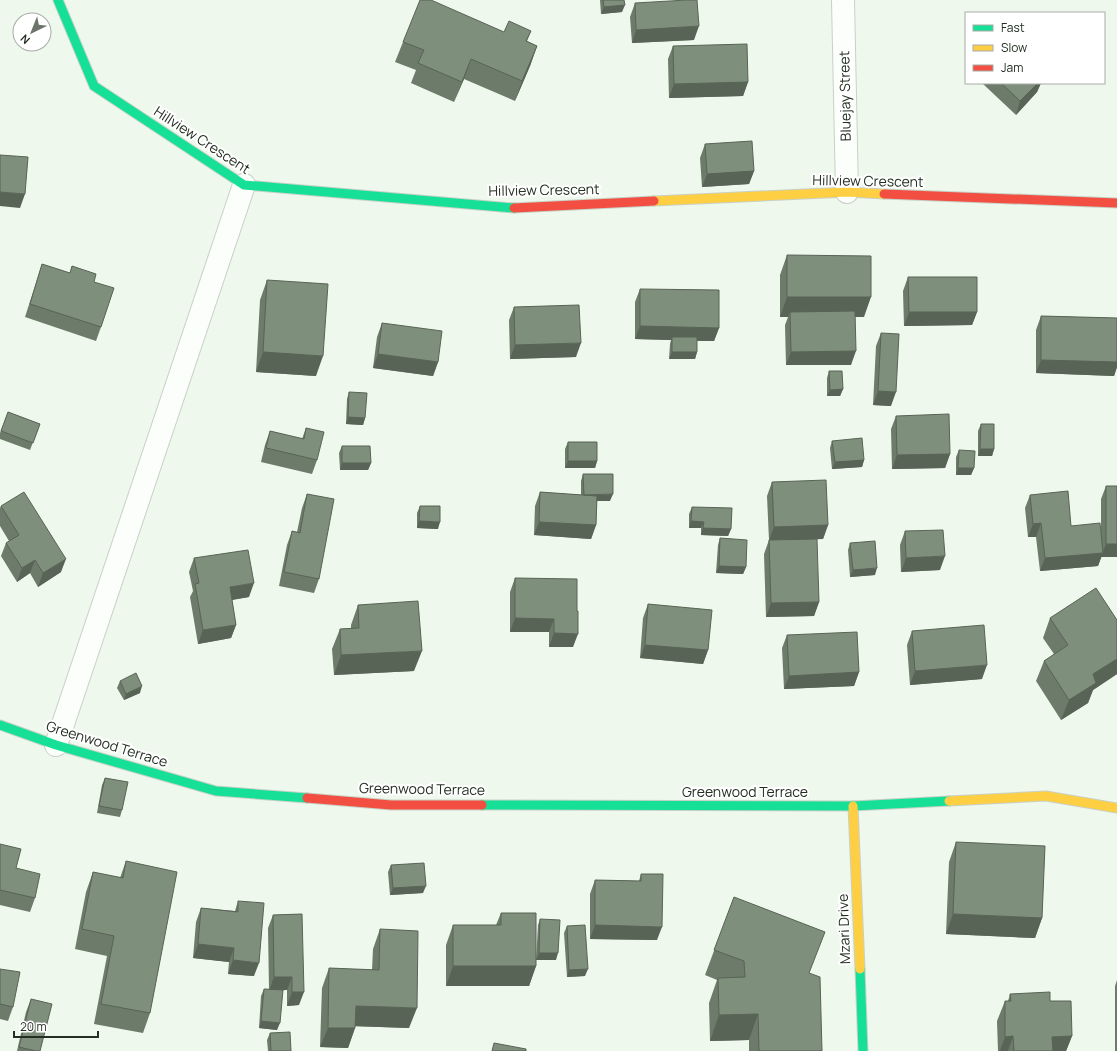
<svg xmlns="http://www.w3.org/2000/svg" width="1117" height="1051" font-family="Manrope,sans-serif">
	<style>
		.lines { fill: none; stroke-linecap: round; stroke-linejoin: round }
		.street-casing { stroke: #c8d1c6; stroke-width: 24 }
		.fast-casing { stroke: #c8d1c6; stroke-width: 11 }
		.slow-casing { stroke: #c8d1c6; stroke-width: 11 }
		.jam-casing { stroke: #c8d1c6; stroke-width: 11 }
		.street { stroke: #fcfefc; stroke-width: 22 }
		.fast { stroke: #16e098; stroke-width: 9 }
		.slow { stroke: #ffcf43; stroke-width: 9 }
		.jam { stroke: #f24e42; stroke-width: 9 }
		.wall { fill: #6c7b6a }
		.shaded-wall { fill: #586456 }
		.building { fill: #7e8f7b; stroke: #586456 }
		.labels { text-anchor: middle; stroke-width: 4; stroke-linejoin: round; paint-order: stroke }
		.street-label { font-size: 14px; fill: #242e23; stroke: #fff }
	</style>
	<rect width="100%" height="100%" fill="#eef8ec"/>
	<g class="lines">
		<defs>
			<path id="street" d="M843 0 847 192
				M56 745 244 185"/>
			<path id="fast" d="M58 0 94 86 244 185 514 208
				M0 725 56 745 216 791 307 798
				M482 805 853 806 949 801
				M860 969 863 1051"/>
			<path id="slow" d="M654 201 847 192 884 194
				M949 801 1046 796 1117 808
				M853 806 860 969"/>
			<path id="jam" d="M884 194 1117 203
				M514 208 654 201
				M307 798 391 805H482"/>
		</defs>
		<use href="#street" class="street-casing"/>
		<use href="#fast" class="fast-casing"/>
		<use href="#slow" class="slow-casing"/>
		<use href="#jam" class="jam-casing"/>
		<use href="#street" class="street"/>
		<use href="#fast" class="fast"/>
		<use href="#slow" class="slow"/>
		<use href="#jam" class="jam"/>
	</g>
	<path class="wall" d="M600 0H624L622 12 601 14Z
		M635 3 694 40 632 43 630 17Z
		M531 31 527 41 537 46 530 66 515 101 464 79 454 102 411 83 416 70 395 62 403 42 504 32Z
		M673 46 748 82 743 96 669 98 668 59Z
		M982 83H1041L1037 92 1016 115Z
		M705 144 754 171 749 184 702 187 700 158Z
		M787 255 864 317H855L851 365H786L785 325 788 317H780V275Z
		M42 264 70 273 72 266 94 282 101 327 96 341 25 317Z
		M908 277 977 312 972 325 904 326 903 291Z
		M267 280 316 376 256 372 260 300Z
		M640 289 719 328 714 341H697V352L695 359H669L670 344 671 340 635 339V302Z
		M514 307 576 357 510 359 509 320Z
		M1041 316 1117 318V367L1114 376 1036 373V330Z
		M382 323 438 362 433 376 373 368 377 337Z
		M881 333 891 406 873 405 876 346Z
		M829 371 843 389 840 396H827V378Z
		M349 392 365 418 363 425 346 424 347 399Z
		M8 412 40 424 30 450 0 439V433Z
		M896 416 950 454 945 468 892 469 891 429Z
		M981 424 994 449 992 456H978V431Z
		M306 428 317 460 312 474 261 462 265 445 270 431 302 439Z
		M832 441 864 460 862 467 832 469 830 448Z
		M568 442 597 461 595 468H565V449Z
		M342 446 371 463 368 470H340L339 453Z
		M959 450 974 468 971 475H956V457Z
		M583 474 610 501H597L596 525 591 539 534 535 535 506 540 492 581 495V481Z
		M772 482 828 525 823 539H811L819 602 814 616 766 617 764 554 769 540 767 496Z
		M1106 486 1117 557H1101L1098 566 1040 571 1036 537H1028L1025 508 1030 495 1071 526 1101 535V499Z
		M307 494 319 579 314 593 279 586 287 545 292 531 297 532 302 508Z
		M1 506 61 572 38 587 30 573 17 582 1 556 6 543 9 541 0 526V508Z
		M420 506 438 529 417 528V513Z
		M692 507 731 529 728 536 701 535V528H689V514Z
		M905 531 940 570 901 572 900 545Z
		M720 538 746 567 743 574 716 573 718 545Z
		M850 543 875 575 850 577 848 550Z
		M194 558 249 597 232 600 236 625 231 638 198 644 190 597 193 591 189 572Z
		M515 578 577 611 573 647H549V632H510V592Z
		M648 604 708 650 703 664 640 658 643 618Z
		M358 605 414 671 334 675 332 649 340 629 351 628V625Z
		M1050 618 1117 620V674L1093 690 1088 703 1061 720 1036 681 1044 661 1054 654 1043 638Z
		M912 631 982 679 910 685 907 645Z
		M787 635 859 672 854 686 784 689 782 648Z
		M120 681 140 693 124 700 117 688Z
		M105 778 122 810 120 817 97 813 102 785Z
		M956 842 1042 918 1035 938 946 934 949 862Z
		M0 844 16 868 35 898 30 912 0 905Z
		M126 861 150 1013 143 1033 94 1024 107 956 75 949 86 892 93 872 120 878Z
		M391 865 423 893 390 895 388 872Z
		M641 874 657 940 590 939V894L595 880 639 881Z
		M734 897 809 973 822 1051H749V1040L710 1041 709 1003 717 980 705 975Z
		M238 901 254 976 228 974 229 962 193 958 196 922 201 908 235 911Z
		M501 913 536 966 529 986H446V945L453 925H496Z
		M302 914 299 1005 287 1006V990H282L277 1030 259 1028 261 996 264 989H269L268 928 273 915Z
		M540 919 556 960H536L538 925Z
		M567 926 585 976 567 977 564 933Z
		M380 929 409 1028 355 1026V1028L348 1048 320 1047 322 988 329 968 372 970 373 949Z
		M0 969 13 1007 8 1021 0 1019Z
		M1117 980V1051H1115V986Z
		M1010 994 1050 1001 1072 1036 1066 1051H998L997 1021 1005 1001H1008Z
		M31 999 40 1051H17L26 1012Z
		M270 1033 291 1051H268L267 1040Z"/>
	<path class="shaded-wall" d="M625 5 622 12 601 14 604 7Z
		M699 26 694 40 632 43 636 30Z
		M537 46 530 66 515 101 522 81Z
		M471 59 464 79 454 102 462 82Z
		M748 82 743 96 669 98 674 84Z
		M1038 83H1041L1037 92 1016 115 1020 101Z
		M754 171 749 184 702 187 707 174Z
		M0 192 25 194 20 208 0 206Z
		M787 297H871L864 317H790V312L788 317H780Z
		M909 312H977L972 325 904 326Z
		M640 326 719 328 714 341 672 340V337L671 340 635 339Z
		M581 343 576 357 510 359 515 345Z
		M856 351 851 365H786L791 352Z
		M263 352 323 356 316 376 256 372Z
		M672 352H697L695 359H669Z
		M378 354 438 362 433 376 373 368Z
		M1041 360 1117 362V367L1114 376 1036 373Z
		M843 389 840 396H827L830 390Z
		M878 391 896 392 891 406 873 405Z
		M348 417 365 418 363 425 346 424Z
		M980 449H994L992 456H978Z
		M950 454 945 468 892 469 897 455Z
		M864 460 862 467 832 469 835 462Z
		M568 461H597L595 468H565Z
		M342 463H371L368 470H340Z
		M958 468H974L971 475H956Z
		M613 494 610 501H581L584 495Z
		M419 521 440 522 438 529 417 528Z
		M691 521 704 522 701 528H689Z
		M539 522 596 525 591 539 534 535Z
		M1041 523 1036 537H1028L1033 524Z
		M828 525 823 539 769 541 774 527Z
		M703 528 731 529 728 536 701 535Z
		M1106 544H1117V557H1101Z
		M1103 553 1098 566 1040 571 1045 558Z
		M945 556 940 570 901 572 906 558Z
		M66 559 61 572 38 587 43 573Z
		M35 560 30 573 17 582 22 568Z
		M719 566 746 567 743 574 716 573Z
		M877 568 875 575 850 577 853 570Z
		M254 583 249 597 225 601 230 587Z
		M819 602 814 616 766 617 771 603Z
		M515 618 554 619 549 632H510Z
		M236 625 231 638 198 644 203 630Z
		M554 633 578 634 573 647H549Z
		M645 645 708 650 703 664 640 658Z
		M422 651 414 671 334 675 341 655Z
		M1117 659V674L1093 690 1088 703 1061 720 1069 700 1093 674Z
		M987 665 982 679 910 685 915 671Z
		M859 672 854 686 784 689 789 676Z
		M142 686 140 693 124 700 126 694Z
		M426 886 423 893 390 895 393 888Z
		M953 914 1042 918 1035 938 946 934Z
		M595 925 662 927 657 940 590 939Z
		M198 944 234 948 229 962 193 958Z
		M539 953H558L556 960H536Z
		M233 960 259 963 254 976 228 974Z
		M453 966H536L529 986H446Z
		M588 969 585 976 567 977 569 970Z
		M274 977H292L287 990 269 991Z
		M292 992H304L299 1005 287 1006Z
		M356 1006 417 1008 409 1028 349 1026Z
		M758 1014 749 1040 710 1041 719 1015Z
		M261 1021 280 1023 277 1030 259 1028Z
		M328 1028H355L348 1048 320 1047Z
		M1013 1036 1008 1051H1000L1005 1037Z
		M1072 1036 1066 1051H1047L1052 1037Z"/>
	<path class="building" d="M420 0H431L504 32 509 21 531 31 526 41 537 46 522 81 471 59 462 82 418 63 424 50 403 42Z
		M603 0H624L625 5 604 7Z
		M687 0H697L699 26 636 30 635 3Z
		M747 44 748 82 674 84 673 46Z
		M1001 83H1038L1020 101Z
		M752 141 754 171 707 174 705 144Z
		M0 155 28 157 25 194 0 192Z
		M787 255 871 256V297H787Z
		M42 264 70 273 72 266 96 274 94 282 114 288 101 327 30 304Z
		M908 277H977V312H909Z
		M267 280 328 284 323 356 263 352Z
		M640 289 719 290V328L640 326Z
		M579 305 581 343 515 345 514 307Z
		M855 311 856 351 791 352 790 312Z
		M1041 316 1117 318V362L1041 360Z
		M382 323 442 331 438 362 378 354Z
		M881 333 899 334 896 392 878 391Z
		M672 337H697V352H672Z
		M829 371H842L843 389 830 390Z
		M349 392 367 393 365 418 348 417Z
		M8 412 40 424 33 443 1 431Z
		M949 414 950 454 897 455 896 416Z
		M981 424H994V449H980Z
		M306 428 324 432 317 460 266 448 270 431 304 439Z
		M862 438 864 460 835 462 832 441Z
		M568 442H597V461H568Z
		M342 446H370L371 463H342Z
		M959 450 975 451 974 468H958Z
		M583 474H613V494L584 495Z
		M826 480 828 525 774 527 772 482Z
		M1106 486H1117V544H1106Z
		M1068 491 1071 526 1100 523 1103 553 1045 558 1041 523 1033 524 1030 495Z
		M24 492 66 559 43 573 35 560 22 568 6 543 19 535 1 506Z
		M540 492 597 496 596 525 539 522Z
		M307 494 334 499 319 579 284 572 292 531 300 533Z
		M420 506H440V522L419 521Z
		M692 507 732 508 731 529 703 528 704 522 691 521Z
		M943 530 945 556 906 558 905 531Z
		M720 538 747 540 746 567 719 566Z
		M817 539 819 602 771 603 769 540Z
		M875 541 877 568 853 570 850 543Z
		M248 550 254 583 230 587 236 625 203 630 195 584 199 583 194 558Z
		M515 578 577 579V611H578V634L554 633V619L515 618Z
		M1096 588 1117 620V659L1093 674 1096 683 1069 700 1044 661 1068 645 1050 618Z
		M418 601 422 651 341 655 340 629 359 628 358 605Z
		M648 604 712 610 708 650 645 645Z
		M984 625 987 665 915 671 912 631Z
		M857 632 859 672 789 676 787 635Z
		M136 673 142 686 126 694 120 681Z
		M105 778 128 782 122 810 99 806Z
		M956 842 1045 846 1042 918 953 914Z
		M0 844 21 849 16 868 40 874 35 898 0 890Z
		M126 861 177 872 150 1013 101 1004 114 936 82 929 93 872 123 878Z
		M424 863 426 886 393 888 391 865Z
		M641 874H663L662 927 595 925V880L641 881Z
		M734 897 825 932 809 973 820 977 822 1051H759L758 1014 719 1015 718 978 745 977 744 961 714 950Z
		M238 901 264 903 259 963 233 960 234 948 198 944 201 908 238 912Z
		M501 913H536V966H453V925H501Z
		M302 914 304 992H292V977H274L273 915Z
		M540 919 560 920 558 953H539Z
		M585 925 588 969 569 970 567 926Z
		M380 929 418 931 417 1008 356 1006 355 1028H328L329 968 379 970Z
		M0 969 20 972 13 1007 0 1004Z
		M264 989 283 990 280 1023 261 1021Z
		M1050 992V1001H1071L1072 1036 1052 1037 1053 1051H1014L1013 1036 1005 1037V1001H1011L1010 994Z
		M31 999 52 1004 40 1051H36L19 1047Z
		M290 1032 291 1051H271L270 1033Z
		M494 1043 526 1049V1051H492Z"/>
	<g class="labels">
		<g class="street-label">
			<text transform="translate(845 96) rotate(-91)" y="5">Bluejay Street</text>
			<text transform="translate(202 140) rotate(33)" y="5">Hillview Crescent</text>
			<text transform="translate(868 181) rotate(1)" y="5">Hillview Crescent</text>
			<text transform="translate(544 190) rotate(-1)" y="5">Hillview Crescent</text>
			<text transform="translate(107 744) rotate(17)" y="5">Greenwood Terrace</text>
			<text transform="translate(422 789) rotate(1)" y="5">Greenwood Terrace</text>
			<text x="745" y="797">Greenwood Terrace</text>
			<text transform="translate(844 929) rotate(-92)" y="5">Mzari Drive</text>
		</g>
	</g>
	<rect x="965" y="12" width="140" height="72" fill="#ffffff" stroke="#a7aba7"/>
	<rect x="973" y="25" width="20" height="6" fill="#16e098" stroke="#a7aba7"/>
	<text x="1001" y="32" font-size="12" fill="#242e23">Fast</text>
	<rect x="973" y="45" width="20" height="6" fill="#ffcf43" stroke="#a7aba7"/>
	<text x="1001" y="52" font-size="12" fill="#242e23">Slow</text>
	<rect x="973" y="65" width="20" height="6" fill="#f24e42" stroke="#a7aba7"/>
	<text x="1001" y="72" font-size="12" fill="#242e23">Jam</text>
	<g transform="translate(32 32) rotate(223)"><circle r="19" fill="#ffffff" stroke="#a7aba7"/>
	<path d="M0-3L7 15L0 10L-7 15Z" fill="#6b7569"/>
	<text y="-6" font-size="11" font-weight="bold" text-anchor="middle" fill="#242e23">N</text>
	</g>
	<path d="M14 1031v6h84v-6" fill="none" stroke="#242e23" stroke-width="2"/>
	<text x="20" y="1031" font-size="12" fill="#242e23" stroke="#ffffff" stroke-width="3" paint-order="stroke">20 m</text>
</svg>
